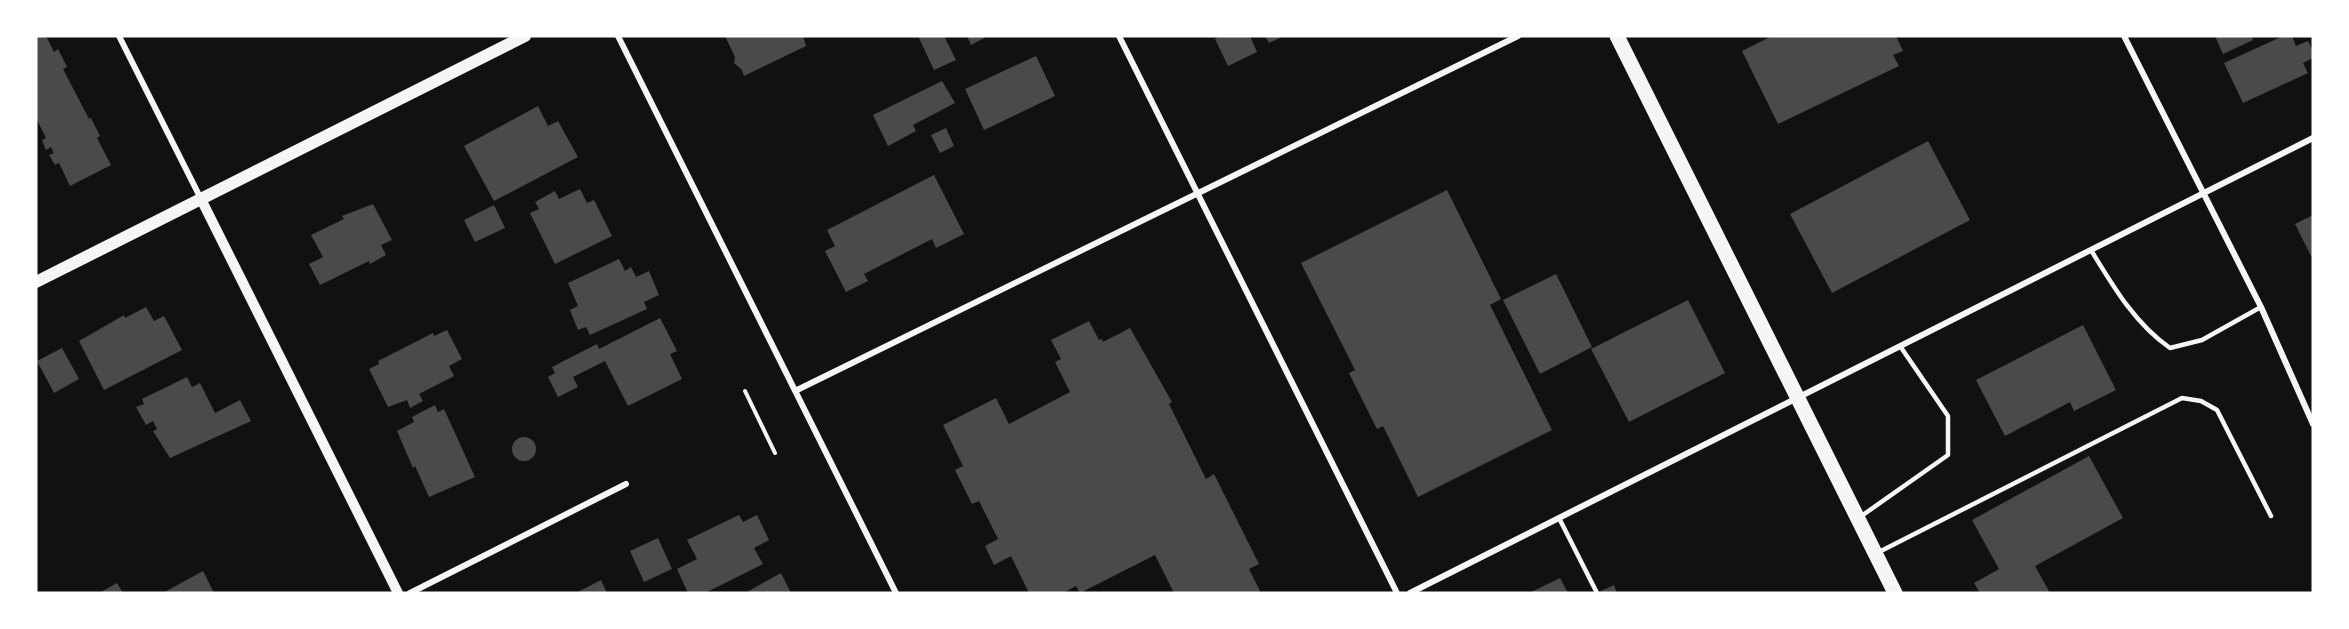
<svg xmlns="http://www.w3.org/2000/svg" width="2349" height="629" font-family="'Fira Sans Condensed',sans-serif">
	<style>
		.building { fill: #4a4a4a }
		.lines { fill: none; stroke-linecap: round; stroke-linejoin: round }
		.path { stroke: #f5f5f5; stroke-width: 4 }
		.service { stroke: #f5f5f5; stroke-width: 4.5 }
		.minor { stroke: #f5f5f5; stroke-width: 6 }
		.tertiary { stroke: #f5f5f5; stroke-width: 10 }
		.secondary { stroke: #f5f5f5; stroke-width: 12 }
		.primary { stroke: #f5f5f5; stroke-width: 15 }
	</style>
	<rect width="100%" height="100%" fill="#111"/>
	<path class="building" d="M36 36H46L54 52 58 49 67 67 63 69 89 119 91 118 100 136 97 138 111 165 70 186 59 163 55 165 49 155 54 153 51 147 46 150 42 140 46 138 36 118Z
		M725 36H803L806 46 744 76 742 70 734 63 735 57Z
		M918 36H944L956 60 934 70Z
		M967 36H988L971 45Z
		M1220 36H1250L1257 52 1228 66 1215 39Z
		M1265 36H1284L1269 43Z
		M1772 36H1896L1903 51 1893 55 1899 66 1778 124 1742 51Z
		M2215 36H2251L2253 40 2223 54Z
		M2283 36H2292L2296 46 2308 41 2313 51V58L2303 63 2308 73 2243 103 2224 63Z
		M1036 56 1055 96 984 130 965 89Z
		M942 81 955 103 913 125 916 131 888 146 873 115Z
		M538 106 548 126 558 121 578 157 494 201 464 146Z
		M946 128 954 146 940 153 931 135Z
		M1928 141 1970 220 1832 293 1790 214Z
		M934 175 964 234 936 248 932 239 864 274 868 281 846 292 825 251 835 246 827 230Z
		M580 189 587 203 594 200 612 236 555 264 530 213 539 209 535 202 555 191 559 199Z
		M1447 190 1501 299 1490 305 1552 430 1418 497 1383 426 1377 429 1349 373 1355 370 1301 263Z
		M373 204 392 240 381 245 386 255 370 264 369 261 320 285 309 264 323 257 311 235 344 219 342 216Z
		M494 205 505 228 475 242 464 220Z
		M2313 215V256H2311L2295 224Z
		M619 259 625 271 631 267 636 277 649 271 659 295 644 302 647 309 590 335 586 327 578 330 570 310 578 306 568 283Z
		M1556 274 1592 347 1540 374 1503 300Z
		M1688 300 1725 373 1629 422 1591 349Z
		M146 307 154 321 164 316 182 350 104 390 79 341 124 315 125 318Z
		M660 318 677 351 670 354 682 379 628 406 605 361 573 377 578 387 558 397 548 377 555 373 552 367 597 344 599 349Z
		M1089 321 1099 340 1102 339 1103 342 1130 328 1172 402 1169 404 1206 479 1214 474 1259 564 1249 569 1261 593H1174L1155 555 1080 593 1076 586 1063 593H1029L1011 556 994 565 985 546 998 539 979 501 972 504 955 470 963 466 943 425 996 398 1009 424 1070 392 1055 362 1061 359 1051 340Z
		M2083 325 2116 390 2074 411 2070 402 2005 436 1976 380Z
		M447 330 462 359 449 366 454 376 419 394 423 401 410 408 407 400 388 407 369 369 379 364 378 361 433 333 434 336Z
		M62 348 79 379 54 393 37 361Z
		M187 377 192 387 200 383 215 413 240 400 251 421 170 458 153 431 157 429 153 421 146 425 136 407 144 404 142 399Z
		M435 405 438 412 444 409 475 477 429 497 415 466 413 468 397 431 414 422 412 417Z
		M512 449a12 12 0 1 1 24 0a12 12 0 1 1-24 0Z
		M2089 456 2123 518 2035 566 2050 593H1980L1974 583 1999 569 1972 520Z
		M739 515 743 522 757 515 769 540 754 548 763 564 705 593H688L677 569 697 559 687 540Z
		M658 538 672 569 644 582 630 551Z
		M203 571 214 593H163Z
		M781 573 791 593H745Z
		M1560 578 1568 593H1529Z
		M601 580 607 593H576Z
		M117 583 123 593H99Z
		M1614 585 1617 593H1597Z"/>
	<g class="lines">
		<path class="path" d="M745 391 775 453"/>
		<path class="service" d="M2091 250C2113 286 2135 324 2170 348L2202 340 2261 307
			M1860 517 1948 455V416L1900 346
			M1559 518 1597 593
			M1877 553 2182 398 2201 401 2217 410 2271 516"/>
		<path class="minor" d="M119 36 201 199
			M618 36 896 593
			M1119 36 1397 593
			M2124 36 2261 307 2313 424
			M795 391 1518 36
			M410 593 626 484
			M1410 593 2313 138"/>
		<path class="tertiary" d="M201 199 398 593"/>
		<path class="secondary" d="M36 282 525 36"/>
		<path class="primary" d="M1617 36 1895 593"/>
	</g>
	<rect width="2349" height="629" fill="none" stroke="#ffffff" stroke-width="75"/>
</svg>
